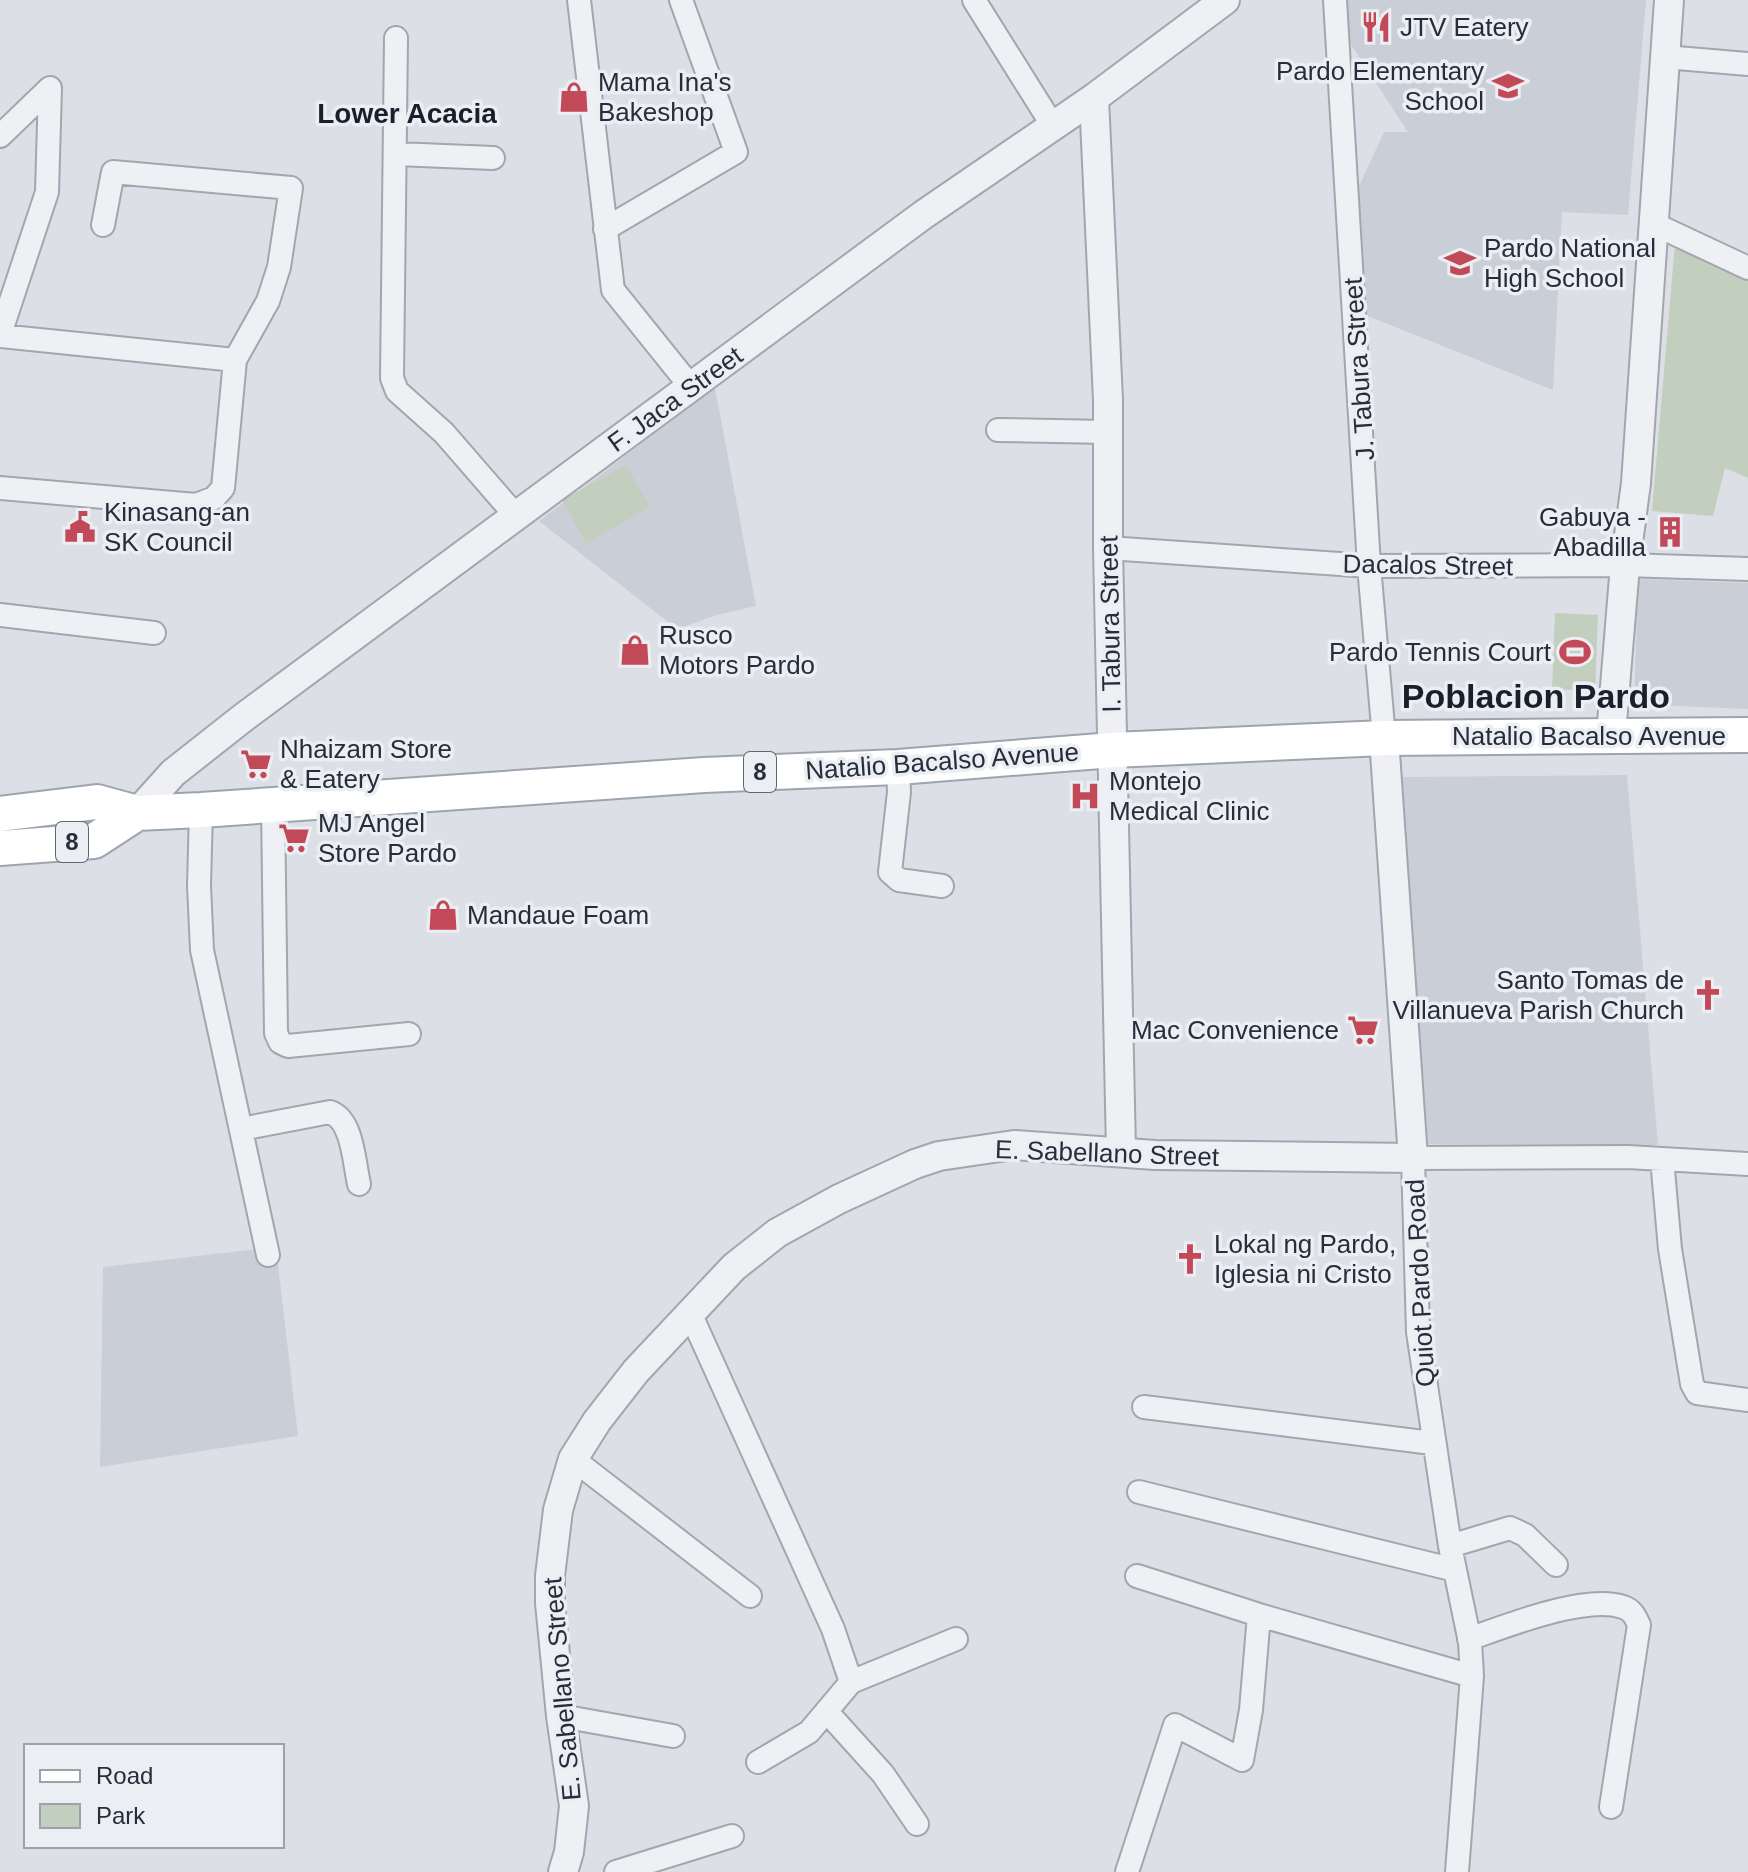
<svg xmlns="http://www.w3.org/2000/svg" width="1748" height="1872" font-family="Arial,sans-serif">
	<style>
		.built { fill: #caced6 }
		.green { fill: #c2cebe }
		.lines { fill: none; stroke-linecap: round; stroke-linejoin: round }
		.minor-casing { stroke: #a2a6ae; stroke-width: 26 }
		.tertiary-casing { stroke: #a2a6ae; stroke-width: 32 }
		.primary-casing { stroke: #9ca4b0; stroke-width: 38 }
		.minor { stroke: #eef0f4; stroke-width: 22 }
		.tertiary { stroke: #eef0f4; stroke-width: 28 }
		.primary { stroke: #fff; stroke-width: 34 }
		.labels { text-anchor: middle; stroke-width: 7; stroke-linejoin: round; paint-order: stroke }
		.shield { fill: #ebeef3; stroke: #626772; stroke-width: 2 }
		.shield-label { font-size: 24px; font-weight: bold; fill: #272d3a }
		.poi-label { font-size: 26px; fill: #272d3a; stroke: #ebeef3; text-anchor: start }
		.street-label { font-size: 26px; fill: #272d3a; stroke: #ebeef3 }
		.neighbourhood-label { font-size: 28px; font-weight: bold; fill: #191f2b; stroke: #ebeef3 }
		.district-label { font-size: 34px; font-weight: bold; fill: #191f2b; stroke: #ebeef3 }
	</style>
	<rect width="100%" height="100%" fill="#dcdfe5"/>
	<path class="built" d="M1346 0H1646L1628 215 1562 212 1553 390 1365 315 1355 195 1384 132H1408L1348 40Z
		M715 388 756 606 717 615 677 629 539 521Z
		M1638 579 1748 583V709L1634 704Z
		M1627 775 1658 1145 1428 1144 1400 777Z
		M276 1247 298 1436 100 1467 103 1267Z"/>
	<path class="green" d="M1675 244 1748 280V478L1725 468 1713 516 1652 511Z
		M626 465 650 507 586 543 562 500Z
		M1555 613 1598 615 1595 691 1552 689Z"/>
	<g class="lines">
		<defs>
			<path id="minor" d="M579 0 613 290 691 387
				M974 0 1053 126
				M1335 0 1369 566 1384 738
				M396 38 392 378 397 391 444 433 516 516
				M1665 57 1748 64
				M0 136 50 88
				M396 154 493 158
				M1654 224 1748 268
				M605 229 736 152 681 0
				M0 334 47 192 50 88
				M0 336 235 360
				M998 430 1107 432
				M0 488 196 505 214 498 223 488 235 360 268 301 279 267 291 188 113 172 103 225
				M1108 548 1369 566 1625 565 1748 569
				M0 615 154 633
				M898 767 899 792 890 872 899 880 942 886
				M273 804 276 1033 280 1042 288 1046 409 1034
				M201 810 199 886 202 950 268 1255
				M241 1129 330 1112C353 1120 354 1163 359 1184
				M1662 1159 1670 1249 1692 1384 1697 1393 1748 1400
				M690 1313 833 1629 851 1682
				M1144 1407 1432 1443
				M573 1459 750 1596
				M1139 1492 1455 1570
				M1450 1546 1510 1528 1525 1535 1556 1565
				M1137 1576 1259 1615 1472 1676
				M1469 1639C1506 1626 1586 1594 1623 1607 1632 1610 1635 1616 1639 1625L1611 1807
				M827 1712 883 1774 917 1824
				M561 1716 673 1736
				M758 1762 809 1732 851 1682 956 1639
				M616 1872 732 1836
				M1127 1872 1175 1725 1242 1760 1251 1710 1259 1615
				M1457 1872 1472 1676 1470 1642 1450 1546 1418 1332 1413 1158 1628 1157 1748 1164"/>
			<path id="tertiary" d="M1094 98 1108 400V548L1121 1151
				M1611 735 1625 565 1636 483 1669 0
				M137 813 173 773 244 717 923 215 1094 98 1225 0
				M563 1872 569 1852 574 1806 561 1716 550 1603V1576L558 1510 573 1459 597 1421 636 1371 734 1267 777 1233 839 1199 915 1164 939 1156 1014 1145 1155 1155 1413 1158 1384 738"/>
			<path id="primary" d="M0 814 97 802 137 813 201 810 704 775 898 767 1113 750 1384 738 1748 735
				M0 848 94 841 137 813"/>
		</defs>
		<use href="#minor" class="minor-casing"/>
		<use href="#tertiary" class="tertiary-casing"/>
		<use href="#primary" class="primary-casing"/>
		<use href="#minor" class="minor"/>
		<use href="#tertiary" class="tertiary"/>
		<use href="#primary" class="primary"/>
	</g>
	<defs>
		<symbol id="restaurant-bare" viewBox="-9 -9 18 18"><path d="M-5-6h1v4h1v-4h1v4h1v-4h1v5L-1.5 .5V6h-2V.5L-5-1ZM5-6V6H3V1.5H1.5Q1.5-4 5-6Z" fill="#c24958" stroke="#ebeef3" stroke-width="2.5" paint-order="stroke"/></symbol>
		<symbol id="school-bare" viewBox="-9 -9 18 18"><path d="M0-5L7-2L0 1L-7-2ZM-4 1L0 2.5L4 1V4Q0 6-4 4Z" fill="#c24958" stroke="#ebeef3" stroke-width="2.5" paint-order="stroke"/></symbol>
		<symbol id="shop-bare" viewBox="-9 -9 18 18"><path d="M-5-2.5h2.3a2.7 3.5 0 0 1 5.4 0H5L5.5 6h-11ZM-1.5-2.5h3a1.5 2.3 0 0 0-3 0Z" fill="#c24958" stroke="#ebeef3" stroke-width="2.5" paint-order="stroke"/></symbol>
		<symbol id="civic-bare" viewBox="-9 -9 18 18"><path d="M-.6-6.5H3V-4.5H.6V-3L4-1V1h2V6H-6V1h2V-1L-.6-3ZM-1.2 2.5V6h2.4V2.5Z" fill="#c24958" stroke="#ebeef3" stroke-width="2.5" paint-order="stroke"/></symbol>
		<symbol id="building-bare" viewBox="-9 -9 18 18"><path d="M-4-6H4V6H1V3H-1V6H-4ZM-2.5-4.3h1.7v1.8h-1.7ZM.8-4.3h1.7v1.8H.8ZM-2.5-1h1.7V.8h-1.7ZM.8-1h1.7V.8H.8Z" fill="#c24958" stroke="#ebeef3" stroke-width="2.5" paint-order="stroke"/></symbol>
		<symbol id="stadium-bare" viewBox="-9 -9 18 18"><path d="M0-5a6.5 5 0 1 0 0 10a6.5 5 0 1 0 0-10ZM-3.5-1.8h7v3.6h-7Z" fill="#c24958" stroke="#ebeef3" stroke-width="2.5" paint-order="stroke"/></symbol>
		<symbol id="supermarket-bare" viewBox="-9 -9 18 18"><path d="M-6-5.5h2.5l.6 2H6L4.5 2H-2.5L-4.4-4H-6ZM-1.5 3.2a1.3 1.3 0 1 0 .1 0ZM3 3.2a1.3 1.3 0 1 0 .1 0Z" fill="#c24958" stroke="#ebeef3" stroke-width="2.5" paint-order="stroke"/></symbol>
		<symbol id="hospital-bare" viewBox="-9 -9 18 18"><path d="M-5-5h3v3.5h4V-5h3V5h-3V1.5h-4V5h-3Z" fill="#c24958" stroke="#ebeef3" stroke-width="2.5" paint-order="stroke"/></symbol>
		<symbol id="church-bare" viewBox="-9 -9 18 18"><path d="M-1.2-6h2.4v3.5h3.3v2.4h-3.3V6h-2.4V-.1h-3.3v-2.4h3.3Z" fill="#c24958" stroke="#ebeef3" stroke-width="2.5" paint-order="stroke"/></symbol>
	</defs>
	<g fill-rule="evenodd">
		<use href="#restaurant-bare" x="1354" y="5" width="44" height="44"/>
		<use href="#school-bare" x="1486" y="64" width="44" height="44"/>
		<use href="#shop-bare" x="552" y="75" width="44" height="44"/>
		<use href="#school-bare" x="1438" y="241" width="44" height="44"/>
		<use href="#civic-bare" x="58" y="505" width="44" height="44"/>
		<use href="#building-bare" x="1648" y="510" width="44" height="44"/>
		<use href="#shop-bare" x="613" y="628" width="44" height="44"/>
		<use href="#stadium-bare" x="1553" y="630" width="44" height="44"/>
		<use href="#supermarket-bare" x="234" y="742" width="44" height="44"/>
		<use href="#hospital-bare" x="1063" y="774" width="44" height="44"/>
		<use href="#supermarket-bare" x="272" y="816" width="44" height="44"/>
		<use href="#shop-bare" x="421" y="893" width="44" height="44"/>
		<use href="#church-bare" x="1686" y="973" width="44" height="44"/>
		<use href="#supermarket-bare" x="1341" y="1008" width="44" height="44"/>
		<use href="#church-bare" x="1168" y="1237" width="44" height="44"/>
	</g>
	<g class="labels">
		<g class="shield">
			<rect x="744" y="752" width="32" height="40" rx="6"/>
			<rect x="56" y="822" width="32" height="40" rx="6"/>
		</g>
		<g class="shield-label">
			<text x="760" y="780">8</text>
			<text x="72" y="850">8</text>
		</g>
		<g class="poi-label">
			<text x="1400" y="36">JTV Eatery</text>
			<text x="1484" y="80" text-anchor="end">Pardo Elementary<tspan x="1484" dy="30">School</tspan></text>
			<text x="598" y="91">Mama Ina's<tspan x="598" dy="30">Bakeshop</tspan></text>
			<text x="1484" y="257">Pardo National<tspan x="1484" dy="30">High School</tspan></text>
			<text x="104" y="521">Kinasang-an<tspan x="104" dy="30">SK Council</tspan></text>
			<text x="1646" y="526" text-anchor="end">Gabuya -<tspan x="1646" dy="30">Abadilla</tspan></text>
			<text x="659" y="644">Rusco<tspan x="659" dy="30">Motors Pardo</tspan></text>
			<text x="1551" y="661" text-anchor="end">Pardo Tennis Court</text>
			<text x="280" y="758">Nhaizam Store<tspan x="280" dy="30">&amp; Eatery</tspan></text>
			<text x="1109" y="790">Montejo<tspan x="1109" dy="30">Medical Clinic</tspan></text>
			<text x="318" y="832">MJ Angel<tspan x="318" dy="30">Store Pardo</tspan></text>
			<text x="467" y="924">Mandaue Foam</text>
			<text x="1684" y="989" text-anchor="end">Santo Tomas de<tspan x="1684" dy="30">Villanueva Parish Church</tspan></text>
			<text x="1339" y="1039" text-anchor="end">Mac Convenience</text>
			<text x="1214" y="1253">Lokal ng Pardo,<tspan x="1214" dy="30">Iglesia ni Cristo</tspan></text>
		</g>
		<g class="street-label">
			<text transform="translate(1359 369) rotate(-94)" y="9">J. Tabura Street</text>
			<text transform="translate(675 399) rotate(-36)" y="9">F. Jaca Street</text>
			<text transform="translate(1428 565) rotate(1)" y="9">Dacalos Street</text>
			<text transform="translate(1110 624) rotate(-91)" y="9">I. Tabura Street</text>
			<text x="1589" y="745">Natalio Bacalso Avenue</text>
			<text transform="translate(942 761) rotate(-4)" y="9">Natalio Bacalso Avenue</text>
			<text transform="translate(1107 1153) rotate(2)" y="9">E. Sabellano Street</text>
			<text transform="translate(1420 1283) rotate(-93)" y="9">Quiot Pardo Road</text>
			<text transform="translate(562 1689) rotate(-95)" y="9">E. Sabellano Street</text>
		</g>
		<g class="neighbourhood-label">
			<text x="407" y="123">Lower Acacia</text>
		</g>
		<g class="district-label">
			<text x="1536" y="708">Poblacion Pardo</text>
		</g>
	</g>
	<rect x="24" y="1744" width="260" height="104" fill="#ebeef3" stroke="#9da1a9" stroke-width="2"/>
	<rect x="40" y="1770" width="40" height="12" fill="#ffffff" stroke="#9da1a9" stroke-width="2"/>
	<text x="96" y="1784" font-size="24" fill="#272d3a">Road</text>
	<rect x="40" y="1804" width="40" height="24" fill="#c2cebe" stroke="#9da1a9" stroke-width="2"/>
	<text x="96" y="1824" font-size="24" fill="#272d3a">Park</text>
</svg>
